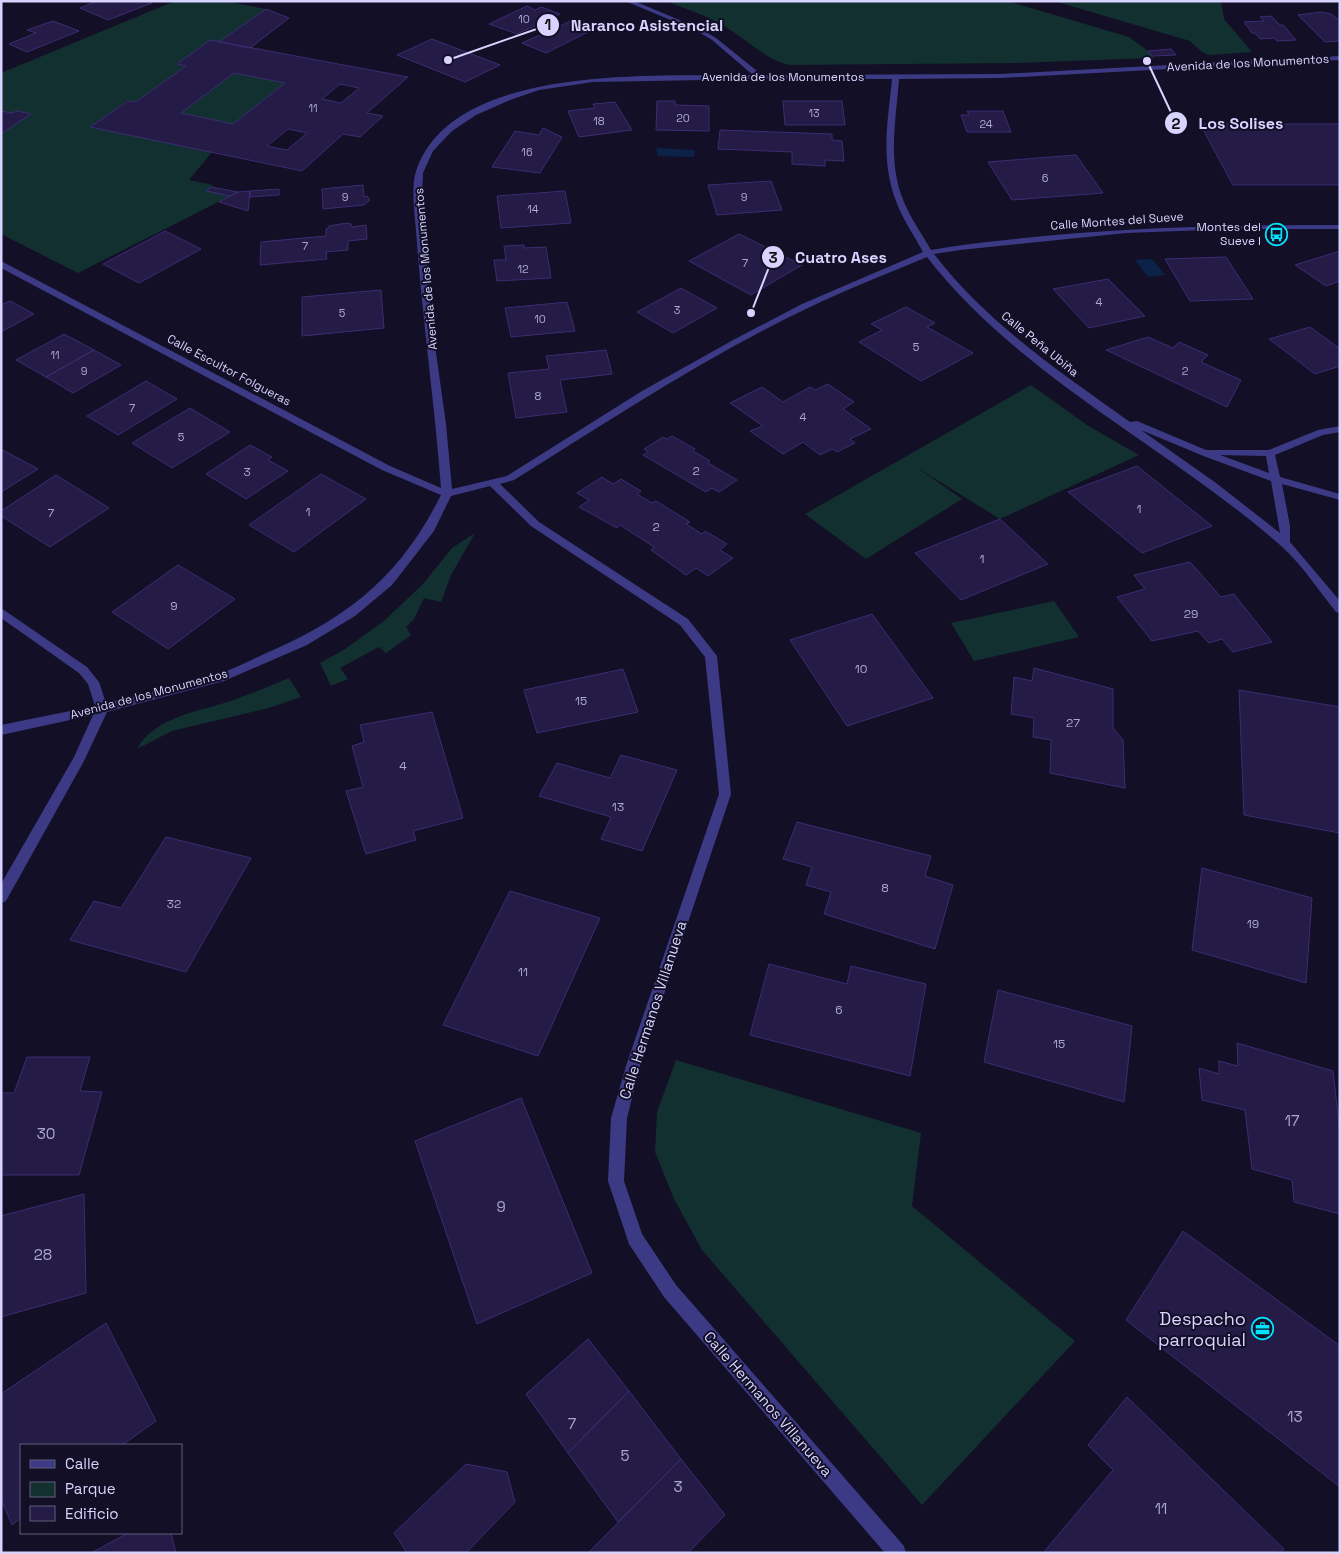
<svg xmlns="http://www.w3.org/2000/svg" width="1341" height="1554" font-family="'Space Grotesk',sans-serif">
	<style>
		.green { fill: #12302f }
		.water { fill: #0c2248 }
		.building { fill: #241b47; stroke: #3b2d73; fill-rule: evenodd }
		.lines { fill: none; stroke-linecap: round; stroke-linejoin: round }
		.minor { fill: #3d3a85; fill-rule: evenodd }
		.labels { text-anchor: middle; stroke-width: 4; stroke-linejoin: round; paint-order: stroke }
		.far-number-label { font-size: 11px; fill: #aca6d1 }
		.far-street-label { font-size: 12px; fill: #d9d4ff; stroke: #130f26 }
		.far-poi-label { font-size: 12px; fill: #d9d4ff; stroke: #130f26; text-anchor: end }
		.number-label { font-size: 12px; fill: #aca6d1 }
		.street-label { font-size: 15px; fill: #d9d4ff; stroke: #130f26 }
		.near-number-label { font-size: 15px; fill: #aca6d1 }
		.near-poi-label { font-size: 18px; fill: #d9d4ff; stroke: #130f26; text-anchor: end }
		.leader { fill: none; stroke: #d9d4ff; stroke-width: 2 }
		.callout-dot { fill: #d9d4ff; stroke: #130f26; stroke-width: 2 }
		.mark-label { font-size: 15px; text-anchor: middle; font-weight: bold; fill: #111 }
		.callout-label { font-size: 16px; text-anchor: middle; font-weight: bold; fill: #d9d4ff; stroke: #130f26; stroke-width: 4; stroke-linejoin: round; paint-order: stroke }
	</style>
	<rect width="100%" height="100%" fill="#130f26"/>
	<path class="green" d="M175 1H225L266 9 219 42 177 64 186 66 136 102 127 101 91 127 212 152 189 180 213 185 207 191 230 196 78 273 1 234V73Z
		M666 1H1008L1129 37 1148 51 1154 58 1015 63 789 65C765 59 747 40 726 27 708 16 686 9 666 1Z
		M1054 1H1221L1224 19 1252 52 1209 55 1202 52 1190 41Z
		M234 73 285 83 233 124 181 113Z
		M1031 385 1087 425 1139 455 1000 519 916 467 962 499 866 559 805 514Z
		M475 533 451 575 441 602 424 598 414 619 406 627 411 635 386 653 379 647 340 668 348 679 331 686 320 663 345 649 384 621 423 584 452 548Z
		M1054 601 1079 637 974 661 951 623Z
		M289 678 301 697 269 708 172 731 137 749C154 717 200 711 231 701 251 694 270 686 289 678Z
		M676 1060 921 1133 912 1206 1075 1341 922 1505 702 1250 674 1199 655 1152 657 1112Z"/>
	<path class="water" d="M656 148 695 150 694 157 658 156Z
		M1152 259 1165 275 1148 277 1135 260Z"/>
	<path class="building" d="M97 1H148L152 3 108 20 80 8Z
		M527 6 535 10 541 7 560 14 517 34 489 24Z
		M266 9 289 18 250 48 219 42Z
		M1321 12 1331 14 1340 21V41L1325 42 1298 15Z
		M1271 16 1280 25H1283L1296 40 1277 41 1274 38 1260 39 1255 33H1252L1244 22 1264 21 1260 17Z
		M573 20 596 28 546 53 522 43Z
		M53 21 79 31 27 52 9 44 36 33 27 30Z
		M432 39 500 65 465 82 397 55Z
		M210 40 349 66 408 77 367 113 383 116 360 137 343 134 302 171 90 127 128 101 136 102 186 66 177 64ZM234 73 285 83 233 124 181 113ZM340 84 359 88 341 103 322 99ZM288 129 307 133 287 150 267 146Z
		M1171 49 1176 55 1152 56 1148 51Z
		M657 101H675V105L709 106V131L656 130Z
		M783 101H842L845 125H785Z
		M615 102 632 130 579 137 568 111 595 108 593 104Z
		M1 111 12 113 17 111 31 114 1 134Z
		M967 111H1003L1011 132H967L961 115H969Z
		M1200 124H1340V185H1233Z
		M543 128 562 137 540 173 492 167 515 131 539 135Z
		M720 130 832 134V140L842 141 844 161 825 160V166L792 164V152L718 149Z
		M1076 155 1103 193 1012 200 988 162Z
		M771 181 782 210 717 215 708 185Z
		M363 185 364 197 367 196 370 200 364 205 323 209 322 189Z
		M211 187 238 192 230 196 206 191Z
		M279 189V195L250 197V191Z
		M250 191 248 211 219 202 238 192Z
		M565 191 571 223 501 228 497 196Z
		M347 223 351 224 352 227 366 225 367 239 348 241V250L326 252 327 259 260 265 261 242 326 236V229L329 228V226Z
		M165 231 201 249 139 283 103 264Z
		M739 234 802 265 751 295 689 261Z
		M524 245V248L546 247 551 278 497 281 494 260H506L504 246Z
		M1340 251V281L1326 286 1295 265Z
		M1226 257 1253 299 1190 301 1165 259Z
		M1108 279 1145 316 1089 328 1053 289Z
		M681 288 717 308 673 333 637 312Z
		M381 290 384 328 302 336V297Z
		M10 301 34 314 1 332V305Z
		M567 302 575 331 511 337 505 308Z
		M906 307 935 323 927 327 973 353 921 381 859 342 882 330 871 324Z
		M1310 327 1340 349V366L1315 374 1269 339Z
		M64 334 94 350 46 377 16 360Z
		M1148 337 1173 348 1179 342 1208 355 1201 362 1241 380 1227 407 1106 350Z
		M94 350 121 365 73 393 46 377Z
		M606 350 612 374 560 380 567 412 516 418 508 373 549 369 546 356Z
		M146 381 177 399 118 435 87 416Z
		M828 384 854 402 843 409 871 429 850 439 855 443 837 452 832 449 820 455 803 442 783 454 750 431 763 426 730 403 762 387 783 402 810 387 815 390Z
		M190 408 230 432 172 468 132 443Z
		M672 436 695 449 693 451 710 461 708 463 737 480 719 492 712 488 706 492 643 455 648 452 644 449 663 437 667 439Z
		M250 445 272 457 268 460 288 471 246 499 206 474Z
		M1 449 38 469 1 492Z
		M1137 466 1212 526 1142 553 1068 492Z
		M321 474 366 499 294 552 249 525Z
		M56 475 109 508 50 547 1 516V511Z
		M602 477 613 484 621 479 641 491 637 494 652 503 656 501 690 522 686 524 702 534 705 531 727 544 720 550 733 558 708 576 696 568 686 575 651 550 654 547 620 525 617 528 579 507 589 500 577 493Z
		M1000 519 1048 564 961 600 915 553Z
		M1190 562 1221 597 1234 594 1272 642 1233 652 1222 639 1209 643 1198 631 1152 641 1117 597 1145 589 1134 575Z
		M178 565 235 599 168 649 112 612Z
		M872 614 933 698 847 726 790 640Z
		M1034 668 1113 689V728L1123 740 1125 788 1050 773 1051 740 1033 737 1034 718 1011 714 1014 677 1032 681Z
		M623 669 638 712 537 733 524 690Z
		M1239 690 1340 707V833L1244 815Z
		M432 712 463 818 413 831 416 840 366 854 346 791 363 787 352 746 364 742 360 725Z
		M621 755 677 770 642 851 601 839 611 817 539 796 557 763 610 778Z
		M797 822 931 856 925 876 953 885 935 949 824 914 831 892 806 885 812 867 783 859Z
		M166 837 251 858 186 972 70 940 94 901 121 908Z
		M1202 868 1312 898 1306 983 1192 950Z
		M510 891 600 918 538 1056 443 1025Z
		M769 964 847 984 851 966 926 984 910 1076 750 1035Z
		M998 990 1132 1026 1124 1102 984 1062Z
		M1237 1043 1333 1071 1340 1133V1214L1294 1202 1292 1180 1252 1169 1245 1110 1202 1100 1199 1068 1219 1074V1061L1238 1066Z
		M27 1057H90L80 1091 102 1092 79 1175H1V1093H14Z
		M521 1098 592 1273 477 1324 415 1141Z
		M84 1194 86 1293 1 1317V1216Z
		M1183 1231 1340 1346V1487L1126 1320Z
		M106 1323 156 1421 122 1445H21V1518L12 1525 1 1499V1394Z
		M588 1339 629 1391 568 1453 526 1394Z
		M629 1391 681 1459 618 1522 568 1453Z
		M1127 1397 1284 1549 1281 1553H1043L1113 1470 1088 1445Z
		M681 1459 725 1515 688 1553H588Z
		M466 1464 507 1472 515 1502 466 1553H407L394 1533Z
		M128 1533H171L176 1553H91Z"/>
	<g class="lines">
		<path class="minor" d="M625 1H634L701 29 716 38 762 75 1000 74 1340 56V60L1000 78 899 79C896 120 887 162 904 202 911 219 922 234 931 250 968 243 1006 240 1044 236 1143 227 1240 225 1340 225V229H1232L1126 233 960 250 934 254C987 323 1060 372 1130 422L1137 421 1206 450H1269L1318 430 1340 426V432L1323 435 1275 455 1280 477 1340 494V500L1282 484 1290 526V542L1340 601V613L1336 612C1318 590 1302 564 1280 545 1167 446 1020 377 927 257 887 274 847 289 808 308 705 357 610 420 514 480L500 484 539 522 688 619 717 656 731 794 640 1066 627 1118 624 1181 642 1234 676 1285 904 1546 906 1553H885L664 1297 629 1244 608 1181 611 1118 626 1066 719 794 705 657 680 625 531 526 490 486 451 496 434 531 392 585 355 616 307 645 224 681 107 712 84 761 6 901 1 903V884L74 757 93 715 1 735V725L95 706 88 684 79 673 1 618V608L87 667 99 682 106 703C143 694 181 686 216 675 232 670 247 662 262 655 346 619 399 579 441 495L382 470 1 268V261L390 466 441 488C435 406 423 325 417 243 416 223 410 190 416 171 453 61 661 77 753 75L712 40 697 31ZM760 79H892C888 121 880 159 896 201 902 218 914 235 923 252L802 304 735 339 642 391 507 476 452 489 446 424 431 317 422 198 423 173 433 151 452 131 476 115 510 100 539 90 593 82ZM1141 430 1206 457 1271 481 1280 533 1216 483ZM1220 455 1266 456 1269 473Z"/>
	</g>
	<defs>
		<symbol id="bus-ring" viewBox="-11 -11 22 22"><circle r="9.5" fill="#130f26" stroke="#00e5ff" stroke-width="1.5"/><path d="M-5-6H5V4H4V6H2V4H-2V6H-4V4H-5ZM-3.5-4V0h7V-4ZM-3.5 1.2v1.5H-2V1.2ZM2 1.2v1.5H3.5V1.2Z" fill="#00e5ff"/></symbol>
		<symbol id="office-ring" viewBox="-11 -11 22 22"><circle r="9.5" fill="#130f26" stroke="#00e5ff" stroke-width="1.5"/><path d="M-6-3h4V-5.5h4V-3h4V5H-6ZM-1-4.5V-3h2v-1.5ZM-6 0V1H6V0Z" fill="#00e5ff"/></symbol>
	</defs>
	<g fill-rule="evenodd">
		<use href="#bus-ring" x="1264" y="222" width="25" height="25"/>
		<use href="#office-ring" x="1250" y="1316" width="25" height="25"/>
	</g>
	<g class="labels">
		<g class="far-number-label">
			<text x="524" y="23">10</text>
			<text x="313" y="112">11</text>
			<text x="814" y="117">13</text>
			<text x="683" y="122">20</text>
			<text x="599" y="125">18</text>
			<text x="986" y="128">24</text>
			<text x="527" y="156">16</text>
			<text x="1045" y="182">6</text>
			<text x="345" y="201">9</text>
			<text x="744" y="201">9</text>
			<text x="533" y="213">14</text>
			<text x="305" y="250">7</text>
			<text x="745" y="267">7</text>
			<text x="523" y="273">12</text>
			<text x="1099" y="306">4</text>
			<text x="677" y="314">3</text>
			<text x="342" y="317">5</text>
			<text x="540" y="323">10</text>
			<text x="916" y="351">5</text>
			<text x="55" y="359">11</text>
			<text x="84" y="375">9</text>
			<text x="1185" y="375">2</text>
			<text x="538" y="400">8</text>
			<text x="132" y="412">7</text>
			<text x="803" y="421">4</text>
			<text x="181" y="441">5</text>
		</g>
		<g class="far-street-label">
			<text transform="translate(1248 63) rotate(-3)" y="4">Avenida de los Monumentos</text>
			<text x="783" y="81">Avenida de los Monumentos</text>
			<text transform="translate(1117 221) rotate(-4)" y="4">Calle Montes del Sueve</text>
			<text transform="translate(426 269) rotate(-95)" y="4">Avenida de los Monumentos</text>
			<text transform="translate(1040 344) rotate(39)" y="4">Calle Peña Ubiña</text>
			<text transform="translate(229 370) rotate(28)" y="4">Calle Escultor Folgueras</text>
			<text transform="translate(149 694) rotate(-15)" y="4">Avenida de los Monumentos</text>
		</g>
		<g class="far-poi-label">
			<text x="1261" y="231">Montes del<tspan x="1261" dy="14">Sueve I</tspan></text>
		</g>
		<g class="number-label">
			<text x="696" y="475">2</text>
			<text x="247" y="476">3</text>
			<text x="1139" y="513">1</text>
			<text x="308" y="516">1</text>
			<text x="51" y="517">7</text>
			<text x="656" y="531">2</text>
			<text x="982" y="563">1</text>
			<text x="174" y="610">9</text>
			<text x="1191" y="618">29</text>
			<text x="861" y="673">10</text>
			<text x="581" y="705">15</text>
			<text x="1073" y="727">27</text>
			<text x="403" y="770">4</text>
			<text x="618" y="811">13</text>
			<text x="885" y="892">8</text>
			<text x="174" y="908">32</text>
			<text x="1253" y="928">19</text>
			<text x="523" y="976">11</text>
			<text x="839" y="1014">6</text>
			<text x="1059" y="1048">15</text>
		</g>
		<g class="street-label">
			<text transform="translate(653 1010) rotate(-72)" y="5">Calle Hermanos Villanueva</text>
			<text transform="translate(768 1404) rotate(49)" y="5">Calle Hermanos Villanueva</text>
		</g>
		<g class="near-number-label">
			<text x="1292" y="1126">17</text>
			<text x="46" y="1139">30</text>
			<text x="501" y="1212">9</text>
			<text x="43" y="1260">28</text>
			<text x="1295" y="1422">13</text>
			<text x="572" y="1429">7</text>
			<text x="625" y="1461">5</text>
			<text x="678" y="1492">3</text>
			<text x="1161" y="1514">11</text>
		</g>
		<g class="near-poi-label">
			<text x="1246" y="1325">Despacho<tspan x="1246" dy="21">parroquial</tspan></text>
		</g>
	</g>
	<path class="leader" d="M448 60L548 25M1147 61L1176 123M751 313L773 257"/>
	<g class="callout-dot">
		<circle cx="448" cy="60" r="5"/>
		<circle cx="1147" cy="61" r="5"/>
		<circle cx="751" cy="313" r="5"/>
		<circle cx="548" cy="25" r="12"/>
		<circle cx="1176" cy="123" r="12"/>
		<circle cx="773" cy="257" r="12"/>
	</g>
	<g class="mark-label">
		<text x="548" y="30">1</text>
		<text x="1176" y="129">2</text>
		<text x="773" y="263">3</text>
	</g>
	<g class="callout-label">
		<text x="647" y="31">Naranco Asistencial</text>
		<text x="1241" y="129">Los Solises</text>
		<text x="841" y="263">Cuatro Ases</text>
	</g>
	<rect width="1341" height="1554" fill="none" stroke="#d9d4ff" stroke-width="5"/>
	<rect x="20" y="1444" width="162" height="90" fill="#130f26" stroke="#625e7d"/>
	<rect x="30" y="1460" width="25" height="8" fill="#3d3a85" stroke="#625e7d"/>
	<text x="65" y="1469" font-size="15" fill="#d9d4ff">Calle</text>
	<rect x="30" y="1482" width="25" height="15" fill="#12302f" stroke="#625e7d"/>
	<text x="65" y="1494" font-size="15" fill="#d9d4ff">Parque</text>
	<rect x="30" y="1506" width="25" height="15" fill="#241b47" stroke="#625e7d"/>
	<text x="65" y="1519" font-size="15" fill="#d9d4ff">Edificio</text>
</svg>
